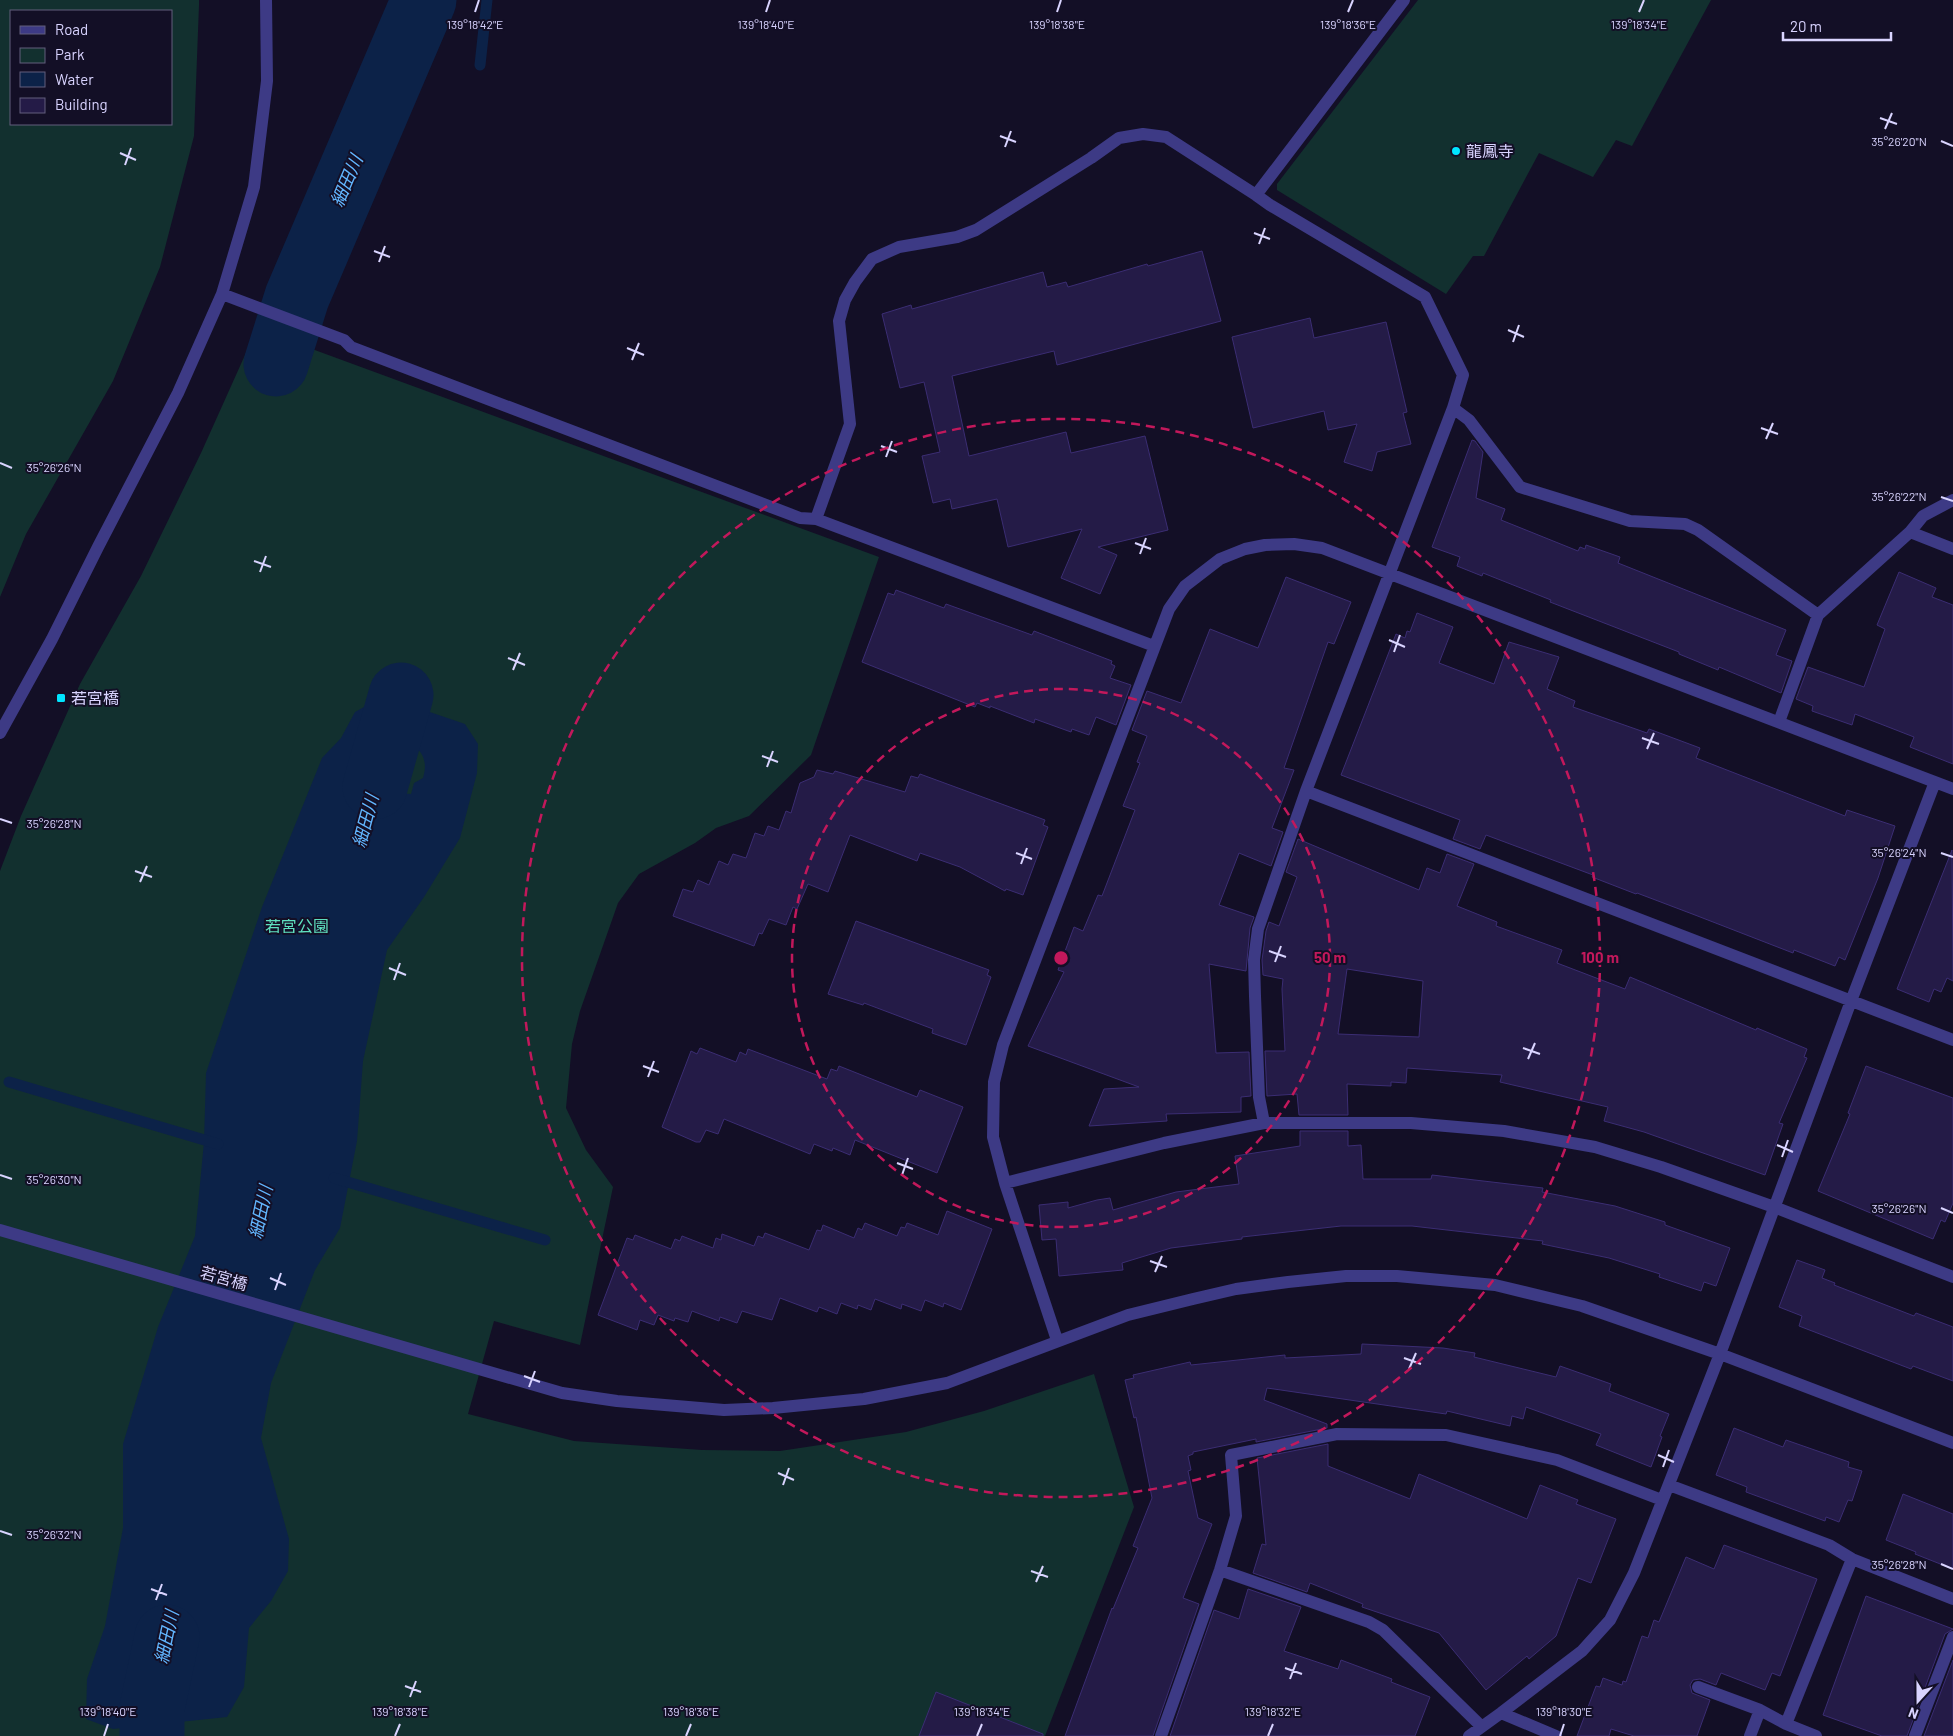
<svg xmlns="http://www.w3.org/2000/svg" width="1953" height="1736" font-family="Barlow,'Noto Sans JP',sans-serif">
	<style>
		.green { fill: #12302f; fill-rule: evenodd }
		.water { fill: #0c2248 }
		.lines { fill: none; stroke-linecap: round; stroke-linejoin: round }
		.stream { stroke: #0c2248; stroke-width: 11 }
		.river { stroke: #0c2248; stroke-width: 65 }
		.building { fill: #241b47; stroke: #3b2d73; fill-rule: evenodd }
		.minor { stroke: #3d3a85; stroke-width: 12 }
		.ticks { fill: none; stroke: #d9d4ff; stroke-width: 2 }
		.ring { fill: none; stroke: #c2185b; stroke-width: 2.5; stroke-dasharray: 9 6 }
		.poi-dot { fill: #00e5ff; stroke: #130f26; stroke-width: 2 }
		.labels { text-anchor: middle; stroke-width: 4; stroke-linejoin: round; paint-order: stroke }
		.poi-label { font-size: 16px; fill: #d9d4ff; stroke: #130f26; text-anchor: start }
		.park-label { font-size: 16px; fill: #5fe0c0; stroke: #130f26 }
		.street-label { font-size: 16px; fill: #d9d4ff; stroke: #130f26 }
		.water-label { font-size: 18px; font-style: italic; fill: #62b6ff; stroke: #130f26 }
		.ticks-label { font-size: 12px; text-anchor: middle; fill: #d9d4ff; stroke: #130f26; stroke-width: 4; stroke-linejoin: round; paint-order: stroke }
		.centre { fill: #c2185b; stroke: #130f26; stroke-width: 2.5 }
		.ring-label { font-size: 15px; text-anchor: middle; font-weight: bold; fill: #c2185b; stroke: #130f26; stroke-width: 4; stroke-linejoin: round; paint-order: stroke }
	</style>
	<rect width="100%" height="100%" fill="#130f26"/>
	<path class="green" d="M0 0H199V5L194 136 160 267 113 381 26 534 0 597ZM11 11H171V124H11Z
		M1418 0H1711L1632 146 1616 140 1593 177 1539 153 1484 256H1473L1446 294 1277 190V184Z
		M258 326 312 349 879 557 811 755 749 816 716 828 695 843 639 874 618 903 580 1011 572 1044 566 1108 586 1150 613 1187 580 1345 494 1321 468 1414 574 1441 702 1450 780 1451 906 1432 984 1411 1094 1374 1134 1507 1045 1736H0V871L21 816 80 684 141 576 201 453Z"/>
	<path class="water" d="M384 696 404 703 399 744 387 755 383 765 388 776 398 785V793L411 794 414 783 423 778C427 765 425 754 414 746L421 709 465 724 478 744 477 773 460 838 424 897 387 950 363 1061 357 1141 340 1228 315 1270 271 1383 261 1438 289 1539 288 1571 271 1601 249 1628 244 1687 227 1717 113 1729 86 1719 87 1679 105 1626 123 1528V1444L158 1327 195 1236 204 1142 206 1073 262 907 322 758 341 738 355 712Z"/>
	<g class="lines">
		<path class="stream" d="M480 65 487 0
			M9 1082 218 1144
			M334 1178 545 1240"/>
		<path class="river" d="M276 364 297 297 424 0
			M375 787 401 695
			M152 1736V1708L167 1637"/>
	</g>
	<path class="building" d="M1202 251 1221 321 1057 365 1054 351 952 376 969 456 1066 432 1071 453 1145 436 1168 530 1098 547 1117 555 1100 594 1061 578 1082 529 1008 547 997 499 952 509 950 499 933 503 922 456 940 452 924 382 900 388 882 314 911 305 912 309 1043 272 1047 287 1066 282 1068 287 1147 264 1148 266Z
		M1310 318 1314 338 1386 322 1407 412 1403 413 1411 444 1377 452 1372 471 1344 462 1357 424 1328 430 1324 411 1253 428 1232 337Z
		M1472 440 1475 441 1483 452 1476 498 1505 509 1501 520 1578 551 1580 547 1585 549 1586 545 1620 557 1618 563 1786 630 1776 655 1792 661 1781 693 1719 667 1718 670 1679 654V652L1550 602 1551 600 1483 573 1482 576 1457 566 1460 557 1432 547Z
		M1899 572 1936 588 1932 597 1953 605V764L1910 747 1914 737 1855 714 1852 725 1812 711 1813 706 1796 699 1808 667 1864 687 1885 629 1877 625Z
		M1286 577 1351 602 1334 644 1328 642 1284 768 1294 770 1272 828 1283 832 1271 866 1239 853 1219 905 1254 917 1250 928 1246 971 1209 964 1216 1053 1249 1052 1251 1096 1241 1097V1112L1166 1114 1167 1121 1089 1126 1104 1089 1139 1087 1028 1046 1064 972 1058 970 1074 927 1083 931 1098 895 1102 896 1135 810 1123 806 1140 763 1137 762 1147 736 1132 730 1147 691 1181 703 1210 629 1258 648Z
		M896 590 944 608 946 604 1032 635 1034 631 1112 661 1111 664 1115 666 1110 678 1131 685 1116 725 1096 717 1089 735 1072 729 1071 732 1035 719 1034 723 990 706V708L977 703 975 707 862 662 888 593 894 595Z
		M1417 613 1453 627 1439 663 1494 684 1509 642 1559 657 1547 689 1575 701 1573 707 1647 733 1649 729 1700 748 1696 758 1845 816 1847 810 1895 826 1878 878 1845 960 1839 957 1835 966 1794 950 1793 953 1695 915 1637 893 1636 894 1592 877 1593 875 1486 835 1480 849 1453 839 1460 820 1341 775 1396 634 1405 638 1407 631 1410 632Z
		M817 770 833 774 835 771 905 792 911 776 918 778 920 774 1045 820 1043 825 1048 827 1023 895 1006 889 1005 891 960 867 920 853 917 861 850 835 828 892 808 884 797 909 793 907 786 925 769 919 762 934 759 933 754 946 673 916 683 889 693 892 698 880 709 885 719 861 728 865 733 854 746 858 755 833 764 836 768 826 779 830 786 811 791 813 800 783 814 777Z
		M1298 839 1419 890 1427 868 1440 873 1447 854 1474 864 1457 906 1497 922 1496 926 1562 950 1557 963 1625 989 1630 977 1756 1030 1757 1028 1807 1049 1804 1057 1807 1058 1779 1123 1783 1124 1765 1175 1644 1132 1604 1121 1608 1107 1500 1082 1502 1075 1407 1068 1406 1083 1391 1082V1086L1347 1084 1348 1115H1299L1297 1094 1267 1096 1265 1051H1285L1282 989 1283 979 1263 975 1262 960 1266 931 1269 922 1279 926 1297 877 1286 872ZM1347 969 1423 981 1419 1037 1338 1034Z
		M1952 850 1953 981 1947 978 1941 992 1934 989 1929 1002 1897 989Z
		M856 921 989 970 987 975 991 977 966 1045 932 1033 933 1029 864 1003 863 1005 828 994Z
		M700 1048 736 1062 740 1052 746 1055 748 1049 827 1079 831 1069 837 1071 839 1066 917 1097 920 1090 963 1107 937 1173 855 1140 850 1155 833 1148 832 1151 814 1144 810 1154 724 1119 718 1134 706 1130 700 1142H696L662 1127 691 1051 697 1054Z
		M1866 1066 1953 1098V1203L1945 1222 1941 1220 1933 1239 1818 1191 1850 1114 1848 1113Z
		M1300 1131H1348V1146L1361 1145 1363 1179H1431L1432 1175 1543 1188 1542 1192 1615 1206 1665 1222V1225L1730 1248 1716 1286 1704 1282 1701 1291 1659 1277 1660 1274 1609 1258 1542 1244 1543 1241 1412 1226H1341L1242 1237V1239L1171 1248 1122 1263 1123 1270 1059 1276 1056 1239 1042 1240 1039 1205 1068 1202V1208L1097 1200 1110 1198 1113 1210 1176 1192 1239 1184 1235 1156 1300 1146Z
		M947 1211 992 1229 961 1310 944 1303 943 1307 925 1300 921 1311 902 1304 901 1309 875 1299 871 1310 858 1305 857 1309 841 1303 837 1314 819 1307 817 1312 780 1298 772 1320 742 1311 737 1323 720 1317 719 1321 692 1311 688 1322 675 1318 674 1321 658 1315 654 1325 640 1320 637 1330 598 1315 627 1238 633 1240 635 1235 671 1249 675 1239 680 1241 682 1236 713 1248 716 1238 721 1240 722 1234 754 1246 758 1236 763 1238 765 1233 809 1250 817 1230 821 1231 823 1225 854 1238 858 1228 862 1230 865 1223 897 1236 901 1227 905 1228 907 1223 938 1235Z
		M1797 1260 1825 1270 1822 1278 1835 1283 1834 1285 1914 1316 1916 1313 1953 1327V1381L1913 1366 1911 1369 1799 1326 1802 1316 1779 1307Z
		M1362 1344 1443 1348 1475 1353 1474 1357 1556 1377 1560 1366 1611 1384 1609 1391 1669 1414 1660 1436 1662 1437 1651 1467 1596 1445 1601 1434 1526 1407 1523 1419 1512 1416 1510 1426 1447 1411 1446 1414 1267 1388 1264 1400 1327 1424V1428L1256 1442V1439L1193 1452V1454L1188 1456 1191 1470 1188 1471 1198 1518 1212 1524 1183 1598 1199 1604 1153 1736H1065L1112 1608 1113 1609 1138 1548 1133 1546 1152 1498 1136 1417 1134 1418 1125 1380 1134 1378 1133 1375 1190 1362 1191 1365 1285 1355V1358L1361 1354Z
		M1734 1428 1783 1447 1786 1440 1849 1462 1848 1467 1862 1471 1852 1501 1848 1500 1839 1522 1826 1517 1825 1521 1746 1492 1747 1487 1716 1475Z
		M1328 1444V1466L1410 1499 1419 1474 1527 1519 1540 1485 1578 1500 1576 1504 1616 1519 1591 1583 1578 1578 1556 1636 1529 1659 1527 1656 1486 1690 1439 1633 1362 1607 1363 1604 1310 1583 1307 1592 1253 1573 1262 1544 1266 1545 1257 1458Z
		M1903 1494 1953 1514V1569L1915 1554 1916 1552 1886 1540Z
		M1724 1545 1817 1579 1780 1676 1772 1673 1765 1690 1721 1673 1716 1685 1700 1679 1693 1680 1690 1685 1692 1693 1710 1700 1697 1736H1634L1611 1729 1609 1736H1577L1596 1686 1600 1687 1603 1678 1622 1685 1623 1681 1626 1682 1642 1636 1648 1638 1654 1620 1659 1622 1686 1557 1714 1569Z
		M1248 1589 1301 1607 1284 1651 1338 1669 1341 1660 1392 1679 1391 1682 1430 1697 1415 1736H1170L1214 1610 1239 1619Z
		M1866 1596 1953 1629 1945 1634 1907 1736H1882L1823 1715Z
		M1953 1660V1736H1924Z
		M936 1692 1043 1734V1736H919Z"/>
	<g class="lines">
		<path class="minor" d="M1256 195 1404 0
			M222 294 344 340 351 347 800 518 816 519 1154 646
			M816 519 850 424 839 321 845 300 855 282 872 259 899 247 957 237 976 230 1091 158 1119 138 1143 134 1166 137 1256 195 1270 205 1425 297 1463 375 1453 408 1469 420 1520 487 1630 521 1685 524 1698 530 1818 615
			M1910 532 1953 549
			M1779 722 1818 615 1910 532 1923 516 1953 500
			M0 733 52 639 98 547 178 393 222 294 254 187 267 81 266 0
			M1306 791 1953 1040
			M1264 1123 1259 1097 1255 996 1254 960 1258 929 1306 791 1453 408
			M1005 1183 1164 1143 1264 1123H1411L1504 1131 1595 1147 1661 1167 1774 1207 1953 1277
			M0 1230 562 1393 617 1401 724 1410 773 1408 864 1399 947 1383 1128 1315 1193 1299 1236 1289 1288 1282 1346 1276H1397L1495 1285 1582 1306 1720 1354 1953 1443
			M1057 1340 1005 1183 993 1137 994 1082 1003 1045 1169 609 1185 586 1220 559 1245 549 1265 545 1294 544 1322 548 1953 789
			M1669 1485 1829 1545 1852 1559 1953 1599
			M1220 1570 1369 1622 1383 1630 1481 1726
			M1698 1687 1760 1710 1750 1736
			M1760 1710 1786 1724 1816 1736
			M1501 1713 1556 1736
			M1786 1724 1852 1559
			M1161 1736 1220 1570 1236 1516 1231 1455 1337 1434 1446 1435 1557 1460 1662 1500
			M1469 1736 1501 1713 1582 1651 1610 1620 1634 1573 1720 1354 1851 1001 1935 782
			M1915 1736 1953 1637"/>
	</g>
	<path class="ticks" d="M475 12 479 0M766 12 770 0M1057 12 1061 0M1348 12 1353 0M1639 12 1644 0M1880 118 1897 124M1885 129 1892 113M1000 136 1016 142M1941 141 1953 146M1005 147 1011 131M120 153 136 160M125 165 131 148M1254 233 1270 239M1259 244 1265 228M374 251 390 257M379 262 385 246M1508 330 1524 337M1513 342 1519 325M627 348 644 355M632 360 639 343M1761 428 1778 434M1766 439 1773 423M881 446 897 452M886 457 892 441M0 463 12 468M1941 497 1953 501M1135 543 1151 549M1140 554 1146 538M254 561 271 567M260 572 266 556M1389 640 1405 647M1394 652 1400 635M508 658 525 665M513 670 520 653M1642 738 1659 744M1647 749 1654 733M762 756 778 762M767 767 773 751M0 819 12 823M1016 853 1032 859M1941 853 1953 857M1021 864 1027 848M135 871 152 877M140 882 147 866M1269 951 1286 957M1275 962 1281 946M389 968 406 975M394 980 400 963M1523 1048 1540 1054M1528 1059 1535 1043M643 1066 659 1072M648 1077 654 1061M1777 1145 1793 1152M1782 1157 1788 1140M897 1163 913 1169M0 1175 12 1179M902 1175 908 1158M1941 1208 1953 1213M1150 1261 1167 1267M1155 1272 1162 1256M270 1278 286 1285M275 1290 281 1273M1404 1358 1421 1364M1409 1369 1416 1353M524 1376 540 1382M529 1387 535 1371M1658 1455 1674 1462M1663 1467 1669 1450M778 1473 794 1480M783 1485 789 1468M0 1531 12 1535M1941 1564 1953 1569M1031 1571 1048 1577M1036 1582 1043 1566M151 1589 167 1595M156 1600 162 1584M1285 1668 1302 1674M1290 1679 1296 1663M405 1686 421 1692M410 1697 416 1681M104 1736 108 1724M395 1736 400 1724M686 1736 691 1724M977 1736 982 1724M1268 1736 1273 1724M1560 1736 1564 1724"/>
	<g class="ring">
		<circle cx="1061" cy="958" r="269"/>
		<circle cx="1061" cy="958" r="539"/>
	</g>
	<g class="poi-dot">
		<circle cx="1456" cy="151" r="5"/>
		<rect x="56" y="693" width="10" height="10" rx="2.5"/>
	</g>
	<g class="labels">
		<g class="poi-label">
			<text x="1466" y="157">龍鳳寺</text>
			<text x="71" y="704">若宮橋</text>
		</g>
		<g class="park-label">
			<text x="297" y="932">若宮公園</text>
		</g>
		<g class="street-label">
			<text transform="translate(224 1278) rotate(16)" y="6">若宮橋</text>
		</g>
		<g class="water-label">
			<text transform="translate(347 181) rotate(-67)" y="6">細田川</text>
			<text transform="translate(366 821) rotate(-75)" y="6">細田川</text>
			<text transform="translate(261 1212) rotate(-78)" y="6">細田川</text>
			<text transform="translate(167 1637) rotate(-78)" y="6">細田川</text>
		</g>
	</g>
	<g class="ticks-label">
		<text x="766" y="29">139°18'40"E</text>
		<text x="1057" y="29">139°18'38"E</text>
		<text x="1348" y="29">139°18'36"E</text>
		<text x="475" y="29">139°18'42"E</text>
		<text x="1639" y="29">139°18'34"E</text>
		<text x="1899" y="146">35°26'20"N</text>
		<text x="54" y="472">35°26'26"N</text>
		<text x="1899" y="501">35°26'22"N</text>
		<text x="54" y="828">35°26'28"N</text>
		<text x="1899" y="857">35°26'24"N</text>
		<text x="54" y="1184">35°26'30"N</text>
		<text x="1899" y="1213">35°26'26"N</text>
		<text x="54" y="1539">35°26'32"N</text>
		<text x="1899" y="1569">35°26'28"N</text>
		<text x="108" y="1716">139°18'40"E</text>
		<text x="400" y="1716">139°18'38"E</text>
		<text x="691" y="1716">139°18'36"E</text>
		<text x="982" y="1716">139°18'34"E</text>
		<text x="1273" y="1716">139°18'32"E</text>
		<text x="1564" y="1716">139°18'30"E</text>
	</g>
	<circle cx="1061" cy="958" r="8" class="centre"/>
	<g class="ring-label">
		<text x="1330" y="963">50 m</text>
		<text x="1600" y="963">100 m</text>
	</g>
	<rect x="10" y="10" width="162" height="115" fill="#130f26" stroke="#625e7d"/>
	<rect x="20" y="26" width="25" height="8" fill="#3d3a85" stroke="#625e7d"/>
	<text x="55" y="35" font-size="15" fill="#d9d4ff">Road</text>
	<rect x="20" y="48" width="25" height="15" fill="#12302f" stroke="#625e7d"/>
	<text x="55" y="60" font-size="15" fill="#d9d4ff">Park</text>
	<rect x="20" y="72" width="25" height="15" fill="#0c2248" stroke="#625e7d"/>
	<text x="55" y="85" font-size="15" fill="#d9d4ff">Water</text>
	<rect x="20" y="98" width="25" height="15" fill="#241b47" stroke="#625e7d"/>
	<text x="55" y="110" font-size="15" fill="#d9d4ff">Building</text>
	<g transform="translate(1918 1701) rotate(201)" stroke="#130f26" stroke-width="4" paint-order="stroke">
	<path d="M0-4L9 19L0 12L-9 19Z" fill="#d9d4ff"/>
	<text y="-8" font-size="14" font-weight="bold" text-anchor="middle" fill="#d9d4ff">N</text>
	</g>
	<path d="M1783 32v8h108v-8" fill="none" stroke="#d9d4ff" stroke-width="2.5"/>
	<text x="1790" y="32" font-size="15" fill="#d9d4ff" stroke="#130f26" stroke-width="4" paint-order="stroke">20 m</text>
</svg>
